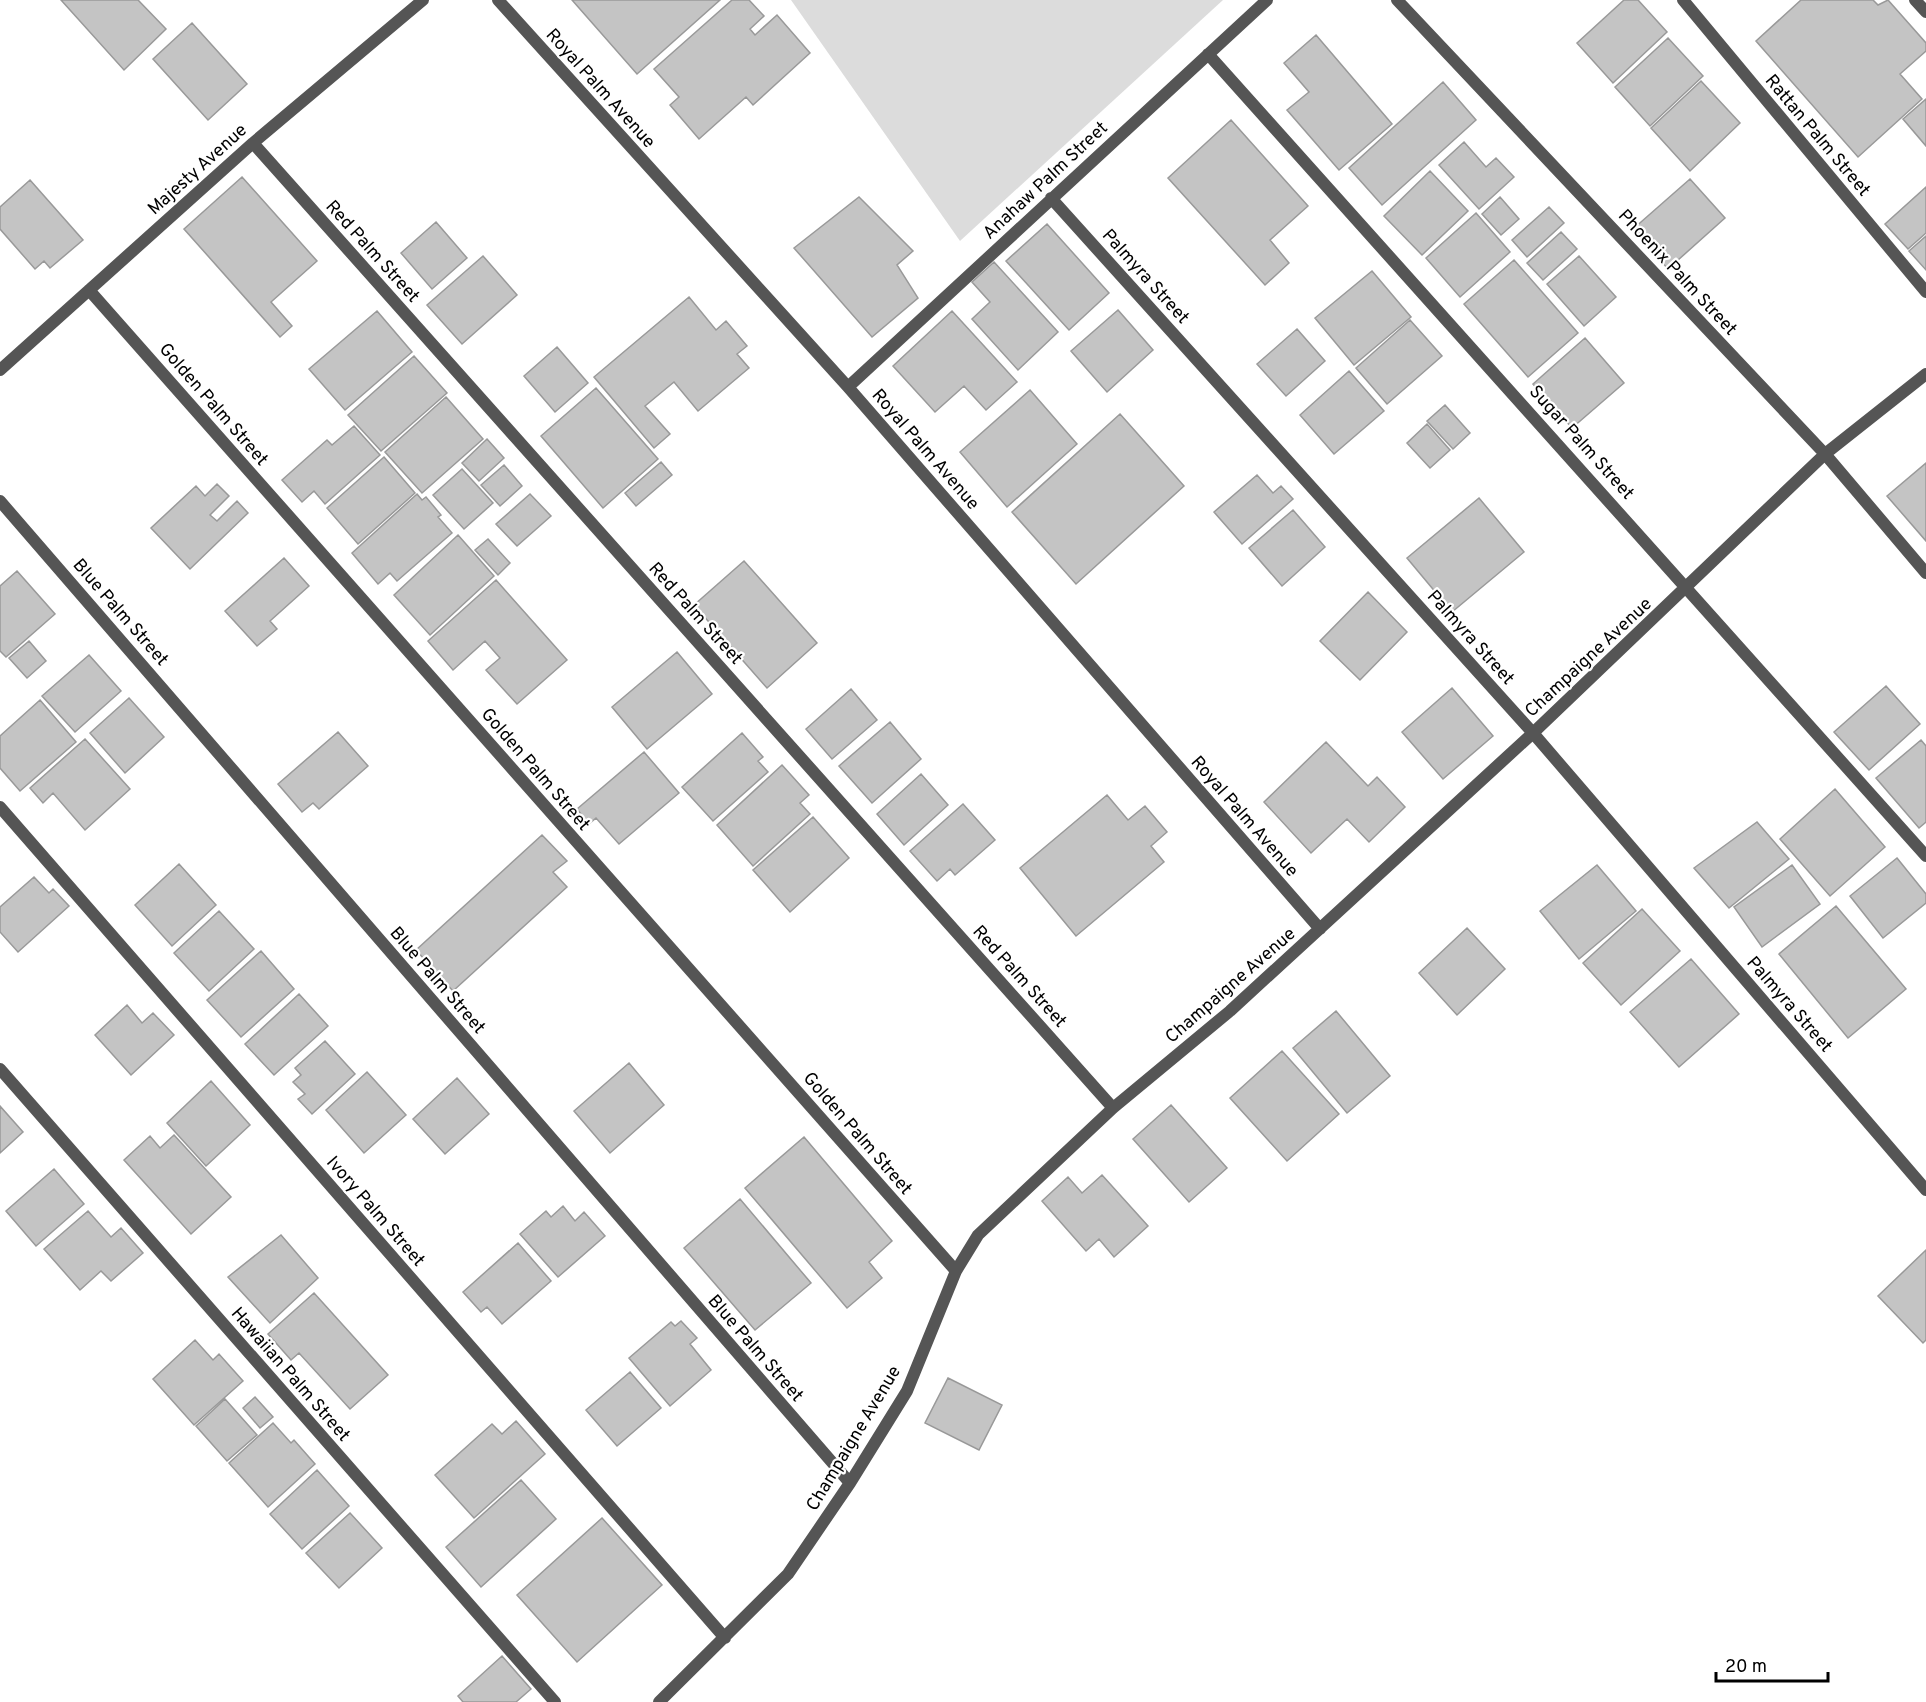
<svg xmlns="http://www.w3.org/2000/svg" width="1926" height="1702" font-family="Overpass,sans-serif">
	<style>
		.green { fill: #dcdcdc }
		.building { fill: #c4c4c4; stroke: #999; stroke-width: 1.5 }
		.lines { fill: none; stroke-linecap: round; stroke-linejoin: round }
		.minor { stroke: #555; stroke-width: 12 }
		.labels { text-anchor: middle; stroke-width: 4.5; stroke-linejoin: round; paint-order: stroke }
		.street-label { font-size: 18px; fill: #000; stroke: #fff }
	</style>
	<rect width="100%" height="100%" fill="#fff"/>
	<path class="green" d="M791 0H1223L960 241Z"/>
	<path class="building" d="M61 0H138L166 29 124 70Z
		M572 0H720L637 74Z
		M732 0H749L764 16 750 29 755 35 777 15 810 53 753 105 746 97 699 139 670 105 679 97 654 69Z
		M1624 0H1638L1667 32 1613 83 1577 43Z
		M1801 0H1873L1878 5 1888 0 1926 43V51L1900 74 1922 99 1858 157 1756 41Z
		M192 23 247 84 208 120 153 59Z
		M1316 35 1392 124 1339 170 1287 110 1309 92 1284 63Z
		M1668 38 1703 76 1650 126 1615 87Z
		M1701 81 1740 123 1690 171 1651 128Z
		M1443 82 1476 120 1382 205 1349 168Z
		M1926 99V146L1903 119Z
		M1231 120 1308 206 1270 240 1289 263 1265 285 1168 178Z
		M1464 142 1486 167 1496 158 1514 177 1479 209 1439 165Z
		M1430 171 1468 211 1422 255 1384 216Z
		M242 177 317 261 271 302 292 326 280 337 184 229Z
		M1690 179 1725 218 1668 269 1633 229Z
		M30 180 83 240 50 268 44 261 35 269 0 229V207Z
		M1926 187V233L1908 249 1885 224Z
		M859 197 913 251 897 265 918 298 872 337 794 248Z
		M1500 197 1519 219 1501 235 1482 214Z
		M1549 207 1564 223 1527 257 1512 240Z
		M1476 213 1510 252 1460 297 1426 258Z
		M436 222 467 258 432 289 401 253Z
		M1047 224 1109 293 1069 330 1006 261Z
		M1561 232 1577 249 1543 280 1527 263Z
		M1926 236V270L1909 251Z
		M483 256 517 295 462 344 427 305Z
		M1579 256 1616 297 1584 326 1547 284Z
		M1514 260 1578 333 1528 377 1464 304Z
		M994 262 1058 332 1018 370 972 319 990 302 972 282Z
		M1372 271 1411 317 1354 365 1315 318Z
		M689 297 716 330 726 321 747 346 737 354 749 368 698 411 674 382 645 406 670 434 654 448 594 377Z
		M1118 310 1153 350 1107 392 1071 351Z
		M377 311 412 352 345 410 309 369Z
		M952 311 1017 382 986 410 964 386 935 412 893 366Z
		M1410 320 1442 356 1387 404 1356 368Z
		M1297 329 1325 361 1286 396 1257 364Z
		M1585 338 1624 383 1572 428 1533 384Z
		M557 347 588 383 555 412 524 376Z
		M414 356 447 393 381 451 348 415Z
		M1349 371 1384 411 1334 454 1300 415Z
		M596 388 658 459 603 508 541 436Z
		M1030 390 1077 444 1007 507 960 452Z
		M446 397 483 439 422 493 385 452Z
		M1445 405 1470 433 1453 449 1427 421Z
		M1120 414 1184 486 1076 584 1012 512Z
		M1427 424 1450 450 1430 468 1407 443Z
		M354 426 380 455 325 504 314 491 302 502 282 480 327 440 332 445Z
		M487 439 504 458 479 481 462 463Z
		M384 457 415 493 358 544 327 508Z
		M661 462 672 475 636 506 625 493Z
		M1926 463V541L1887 496Z
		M504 465 522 486 500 506 481 485Z
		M462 469 493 503 464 529 433 495Z
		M1257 475 1273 493 1281 486 1293 499 1242 544 1214 512Z
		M217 484 229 496 210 515 217 521 237 501 248 513 190 569 151 528 196 486 205 496Z
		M417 494 422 500 426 497 441 515 438 517 452 533 397 581 390 573 378 584 352 553Z
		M530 494 551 516 517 546 496 524Z
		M1479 498 1524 552 1452 612 1407 558Z
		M1293 510 1325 547 1282 586 1249 548Z
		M458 535 494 576 430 635 394 595Z
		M488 539 510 563 498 575 475 550Z
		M284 558 309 586 270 621 277 629 257 646 225 611Z
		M744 561 817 643 767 688 694 605Z
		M17 571 55 614 6 657 0 651V586Z
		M496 580 567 660 517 704 486 670 500 658 485 641 453 670 428 641Z
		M1368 592 1407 632 1360 680 1320 641Z
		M29 641 46 661 27 678 9 658Z
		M677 652 712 694 647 749 612 707Z
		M89 655 121 691 75 732 42 696Z
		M1886 686 1920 724 1869 770 1834 732Z
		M1452 688 1493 736 1443 779 1402 732Z
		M851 689 877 720 832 759 806 729Z
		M129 698 164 737 125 773 90 733Z
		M40 700 76 742 20 791 0 768V736Z
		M890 722 921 759 872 803 839 766Z
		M338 732 368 766 319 809 313 803 302 812 278 784Z
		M742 733 763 757 758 761 768 772 713 821 682 787Z
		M85 739 130 789 85 830 53 793 43 803 30 788Z
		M1921 740 1926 746V822L1919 828 1876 778Z
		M1326 742 1368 786 1377 777 1405 807 1369 842 1347 819 1311 853 1264 802Z
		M644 752 679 793 619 844 596 818 589 824 577 809Z
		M782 765 809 795 800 803 810 814 753 866 717 825Z
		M921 774 948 805 904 845 877 814Z
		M1835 789 1885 847 1830 896 1780 839Z
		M1107 795 1128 820 1145 806 1167 832 1151 846 1164 862 1076 936 1020 868Z
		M963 804 995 840 955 875 950 869 937 881 910 851Z
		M813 817 849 858 790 912 753 870Z
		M1757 822 1789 859 1729 908 1694 868Z
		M542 835 567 861 553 872 567 887 453 991 416 950Z
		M1897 858 1926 894V903L1883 938 1850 896Z
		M179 864 216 905 172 946 135 905Z
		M1597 865 1636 911 1579 959 1540 911Z
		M1792 865 1820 904 1762 947 1734 907Z
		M34 877 49 893 53 889 69 906 18 952 0 932V907Z
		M1836 906 1906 989 1848 1038 1779 954Z
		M1642 909 1680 951 1621 1005 1583 963Z
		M219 911 254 949 209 991 174 953Z
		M1467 928 1505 969 1457 1015 1419 973Z
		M261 951 294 989 241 1037 207 1000Z
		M1691 959 1739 1014 1679 1067 1630 1012Z
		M299 994 328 1026 274 1075 245 1044Z
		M127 1005 142 1023 153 1013 174 1035 131 1075 95 1035Z
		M1336 1011 1390 1076 1347 1113 1293 1048Z
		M325 1041 355 1074 312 1114 298 1099 305 1094 293 1082 301 1075 295 1068Z
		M1282 1051 1339 1114 1287 1161 1230 1098Z
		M629 1063 664 1105 610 1153 574 1111Z
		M367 1072 406 1115 364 1153 326 1110Z
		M457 1078 489 1114 445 1154 413 1119Z
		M211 1081 250 1125 206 1166 167 1123Z
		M1171 1105 1227 1168 1189 1202 1133 1139Z
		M0 1106 23 1132 0 1153Z
		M174 1135 231 1197 191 1234 124 1160 150 1136 160 1148Z
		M804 1137 892 1241 869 1262 882 1278 847 1308 745 1188Z
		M54 1169 84 1204 36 1246 6 1211Z
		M1102 1175 1148 1226 1114 1257 1099 1239 1086 1251 1042 1201 1068 1177 1082 1193Z
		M740 1199 811 1283 755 1330 684 1248Z
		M563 1206 575 1221 584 1212 605 1236 558 1277 520 1234 546 1211 551 1217Z
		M88 1211 111 1237 121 1228 143 1253 111 1281 101 1271 80 1290 44 1249Z
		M281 1235 318 1278 270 1323 228 1277Z
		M518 1243 551 1281 502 1324 487 1307 481 1312 463 1292Z
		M1926 1250V1340L1923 1343 1878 1296Z
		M314 1293 388 1375 350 1409 299 1353 291 1360 268 1334Z
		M681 1321 697 1338 690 1344 711 1370 670 1406 629 1358 671 1322 675 1326Z
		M195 1340 213 1360 219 1354 243 1381 194 1425 153 1379Z
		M630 1372 661 1408 617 1446 586 1410Z
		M948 1378 1002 1405 979 1450 925 1423Z
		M255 1397 273 1417 260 1428 243 1408Z
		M225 1399 257 1435 227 1461 196 1426Z
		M516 1421 545 1454 474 1518 435 1475 492 1424 502 1434Z
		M273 1423 291 1443 294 1440 315 1464 268 1507 229 1463Z
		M317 1470 349 1506 302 1549 270 1514Z
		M521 1480 556 1519 481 1587 446 1547Z
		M350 1513 382 1548 339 1588 306 1553Z
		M602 1518 662 1585 577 1662 517 1595Z
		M502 1656 531 1689 516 1702H463L458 1696Z"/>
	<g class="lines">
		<path class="minor" d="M498 0 848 387 1320 929
			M1397 0 1825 454 1926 573
			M1683 0 1926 292
			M1915 0 1926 12
			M1208 54 1926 856
			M253 143 1113 1108
			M1051 198 1533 733 1926 1190
			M89 290 956 1271
			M0 370 253 143 423 0
			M848 387 1267 0
			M0 501 850 1483
			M0 807 725 1638
			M0 1069 555 1702
			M659 1702 788 1574 850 1483 907 1391 956 1271 978 1235 1113 1108 1230 1011 1533 733 1825 454 1926 374"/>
	</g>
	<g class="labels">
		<g class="street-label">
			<text transform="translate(601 88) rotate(48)" y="6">Royal Palm Avenue</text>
			<text transform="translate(1818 135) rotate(50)" y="6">Rattan Palm Street</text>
			<text transform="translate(197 169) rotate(-42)" y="6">Majesty Avenue</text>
			<text transform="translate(1045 180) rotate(-43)" y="6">Anahaw Palm Street</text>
			<text transform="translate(373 251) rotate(48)" y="6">Red Palm Street</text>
			<text transform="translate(1678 272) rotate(47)" y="6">Phoenix Palm Street</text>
			<text transform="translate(1146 276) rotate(48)" y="6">Palmyra Street</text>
			<text transform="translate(214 404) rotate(49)" y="6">Golden Palm Street</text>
			<text transform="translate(1582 442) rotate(48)" y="6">Sugar Palm Street</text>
			<text transform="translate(926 449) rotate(49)" y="6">Royal Palm Avenue</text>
			<text transform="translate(121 612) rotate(49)" y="6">Blue Palm Street</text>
			<text transform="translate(696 613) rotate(48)" y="6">Red Palm Street</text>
			<text transform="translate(1471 637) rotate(48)" y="6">Palmyra Street</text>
			<text transform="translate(1588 657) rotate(-43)" y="6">Champaigne Avenue</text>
			<text transform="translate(536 769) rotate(49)" y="6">Golden Palm Street</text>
			<text transform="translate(1245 816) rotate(49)" y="6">Royal Palm Avenue</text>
			<text transform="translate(1020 976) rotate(48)" y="6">Red Palm Street</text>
			<text transform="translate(438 980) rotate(49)" y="6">Blue Palm Street</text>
			<text transform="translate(1230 985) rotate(-41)" y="6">Champaigne Avenue</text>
			<text transform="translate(1790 1004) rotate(49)" y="6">Palmyra Street</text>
			<text transform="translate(858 1133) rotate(49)" y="6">Golden Palm Street</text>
			<text transform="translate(376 1211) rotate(49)" y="6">Ivory Palm Street</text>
			<text transform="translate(756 1348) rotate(49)" y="6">Blue Palm Street</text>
			<text transform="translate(291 1374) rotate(49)" y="6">Hawaiian Palm Street</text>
			<text transform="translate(853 1438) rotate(-59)" y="6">Champaigne Avenue</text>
		</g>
	</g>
	<path d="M1716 1672v9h112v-9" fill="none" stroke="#000000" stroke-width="3"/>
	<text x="1725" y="1672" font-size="18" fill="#000000" stroke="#ffffff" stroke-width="4.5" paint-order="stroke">20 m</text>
</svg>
